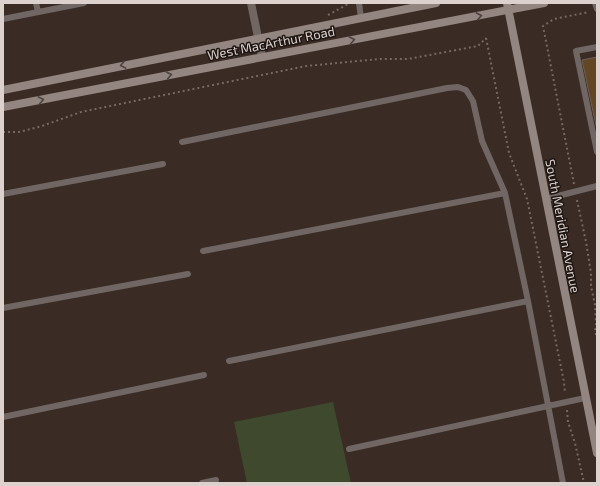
<svg xmlns="http://www.w3.org/2000/svg" width="600" height="486" font-family="'Exo 2',sans-serif">
	<style>
		.green { fill: #3f492d }
		.building { fill: #624726; stroke: #6d6153 }
		.lines { fill: none; stroke-linecap: round; stroke-linejoin: round }
		.path { stroke: #766862; stroke-width: 2; stroke-dasharray: 2 3; stroke-linecap: butt }
		.lane { stroke: #706764; stroke-width: 6 }
		.street { stroke: #706764; stroke-width: 8 }
		.secondary { stroke: #938681; stroke-width: 8 }
		.oneway { stroke: #4c433f }
		.labels { text-anchor: middle; stroke-width: 3; stroke-linejoin: round; paint-order: stroke }
		.street-label { font-size: 13px; fill: #dcd1cd; stroke: #1d1613 }
	</style>
	<rect width="100%" height="100%" fill="#3b2b25"/>
	<path class="green" d="M333 402 351 483H247L234 422Z"/>
	<path class="building" d="M597 57V130L582 60Z"/>
	<g class="lines">
		<path class="path" d="M328 15 350 3
			M486 38 509 153 527 199 564 382 565 393
			M3 132H19L42 126 81 112 306 66 379 59H408L478 46 486 38
			M574 184 543 26 554 19 589 12
			M577 200 586 242 591 273V286L595 305 596 324 595 331 597 338
			M567 410 568 422 575 443 584 483"/>
		<path class="lane" d="M36 3 38 12
			M359 3 361 18
			M595 3 597 9
			M3 19 84 3
			M597 47 576 51 597 152
			M182 142 447 88 458 87 466 90 473 101 482 141 505 193 528 301 563 483
			M3 194 163 164
			M546 199 597 186
			M203 251 505 193
			M3 308 188 274
			M229 361 528 301
			M3 417 204 375
			M349 449 585 398
			M202 483 216 480"/>
		<path class="street" d="M251 3 262 57"/>
		<path class="secondary" d="M507 3 597 453
			M3 90 436 3
			M3 107 544 3"/>
	</g>
	<defs><path id="oneway-chevron" d="M-2-3.5L2.5 0L-2 3.5" fill="none" stroke-width="1.6" stroke-linecap="round" stroke-linejoin="round"/></defs>
	<g class="oneway">
		<use href="#oneway-chevron" transform="translate(479 16) rotate(-11)"/>
		<use href="#oneway-chevron" transform="translate(352 40) rotate(-11)"/>
		<use href="#oneway-chevron" transform="translate(123 65) rotate(169)"/>
		<use href="#oneway-chevron" transform="translate(169 75) rotate(-11)"/>
		<use href="#oneway-chevron" transform="translate(41 100) rotate(-11)"/>
	</g>
	<g class="labels">
		<g class="street-label">
			<text transform="translate(271 43) rotate(-11)" y="5">West MacArthur Road</text>
			<text transform="translate(563 226) rotate(79)" y="5">South Meridian Avenue</text>
		</g>
	</g>
	<rect width="600" height="486" fill="none" stroke="#dcd1cd" stroke-width="8"/>
</svg>
